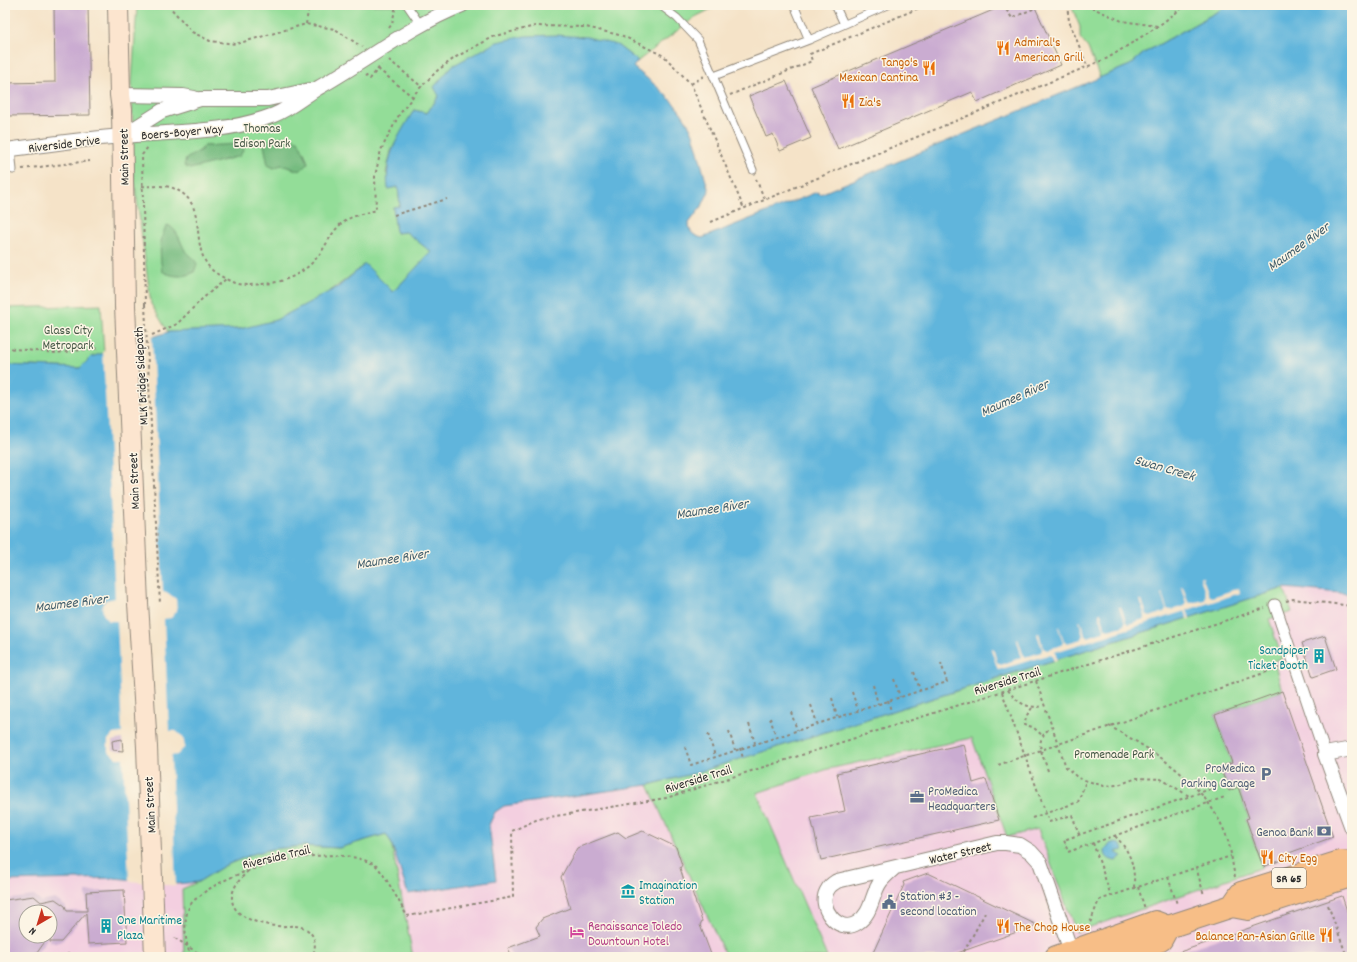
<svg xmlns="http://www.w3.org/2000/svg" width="1357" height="962" font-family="Dekko,sans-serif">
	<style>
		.built { fill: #f3cfe0; fill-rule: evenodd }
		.green { fill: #93dd98; stroke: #5f8462 }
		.forest { fill: #76bc80; stroke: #507456 }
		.water { fill: #60b5dc; stroke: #467084 }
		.pier { fill: #f5e3c8 }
		.building { fill: #caacd1 }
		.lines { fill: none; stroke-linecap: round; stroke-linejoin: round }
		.service-casing { stroke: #90877a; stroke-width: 9 }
		.pedestrian-casing { stroke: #90877a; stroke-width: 13 }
		.minor-casing { stroke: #90877a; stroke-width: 16 }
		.secondary-casing { stroke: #90877a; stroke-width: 22 }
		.primary-casing { stroke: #90877a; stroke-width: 24 }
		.path { stroke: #90877a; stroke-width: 2; stroke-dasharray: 3 3; stroke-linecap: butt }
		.service { stroke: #fff; stroke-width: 7 }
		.pedestrian { stroke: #fff; stroke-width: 11 }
		.minor { stroke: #fff; stroke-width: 14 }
		.secondary { stroke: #fce5cf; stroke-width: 20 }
		.primary { stroke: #f7be87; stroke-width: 22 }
		.secondary-bridge-casing { stroke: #90877a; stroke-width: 22; stroke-linecap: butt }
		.path-bridge { stroke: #90877a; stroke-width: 2; stroke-dasharray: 3 3; stroke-linecap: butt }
		.secondary-bridge { stroke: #fce5cf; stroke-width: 20 }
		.labels { text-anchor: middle; stroke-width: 3; stroke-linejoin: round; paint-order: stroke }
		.shield { fill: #fcf5e5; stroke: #6a6863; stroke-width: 1 }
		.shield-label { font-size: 12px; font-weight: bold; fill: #2b2b2b }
		.food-label { font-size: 13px; fill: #c56008; stroke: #fcf5e5; text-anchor: start }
		.park-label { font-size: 13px; fill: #455846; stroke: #fcf5e5 }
		.street-label { font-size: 13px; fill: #2b2b2b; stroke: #fcf5e5 }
		.culture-label { font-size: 13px; fill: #0d838f; stroke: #fcf5e5; text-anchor: start }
		.service-label { font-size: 13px; fill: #4e5e75; stroke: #fcf5e5; text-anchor: end }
		.hotel-label { font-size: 13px; fill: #b23c85; stroke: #fcf5e5; text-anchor: start }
		.water-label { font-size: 14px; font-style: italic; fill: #3e5b69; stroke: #fcf5e5 }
	</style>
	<rect width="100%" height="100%" fill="#fcf5e5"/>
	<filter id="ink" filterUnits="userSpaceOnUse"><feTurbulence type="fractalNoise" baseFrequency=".025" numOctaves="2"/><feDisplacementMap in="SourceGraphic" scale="8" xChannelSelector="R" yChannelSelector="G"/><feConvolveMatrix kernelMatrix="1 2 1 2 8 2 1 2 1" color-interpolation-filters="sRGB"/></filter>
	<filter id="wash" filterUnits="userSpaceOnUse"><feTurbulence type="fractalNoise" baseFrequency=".012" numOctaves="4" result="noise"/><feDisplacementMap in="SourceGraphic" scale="16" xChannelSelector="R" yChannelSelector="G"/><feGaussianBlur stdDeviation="0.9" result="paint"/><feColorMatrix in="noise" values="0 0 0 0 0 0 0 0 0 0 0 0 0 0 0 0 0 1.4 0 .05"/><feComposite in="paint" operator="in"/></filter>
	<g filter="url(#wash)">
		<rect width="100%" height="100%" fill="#f5e3c8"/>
		<path class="built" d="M1284 588 1352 594V957H5V881L114 878 176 884 198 882 210 874 272 849 386 834 496 880 489 825 495 812 504 806 648 785 692 774ZM26 912H50V936H26Z"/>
		<path class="green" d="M137 5H719L695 17 638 61 617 45 439 96 427 113 414 110 391 151 386 173 398 187 400 206 393 207 396 233 406 232 432 252 393 292 365 264C330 294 286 324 238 329 215 331 191 331 168 332L151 304 133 170 132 82Z
			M1071 5H1229L1144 53 1130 65 1100 78 1088 48 1080 38V27Z
			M101 305 104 353 91 357 80 368 5 365V308Z
			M1284 588 1292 612 1269 619 1282 658 1274 661 1282 691 1215 715 1232 763 1220 768 1229 791 1238 787 1249 818 1246 820 1263 867 1076 932 1038 829 1007 837 972 738 828 769 757 793 827 957H726L648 785 692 774Z
			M386 834 391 842 413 957H184L182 889 198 882 224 866 253 854 272 849 303 846 339 848Z"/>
		<path class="forest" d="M284 137 298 140C301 147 306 155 308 163L300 171 281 165 274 168 268 165 264 145 270 139Z
			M239 144 244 148 240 156 190 169 184 166 186 159 201 150 204 146Z
			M168 225C179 231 180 243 186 252 190 257 194 258 197 264L194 272C185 278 171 277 162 271 160 257 158 236 168 225Z"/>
		<path class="water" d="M1229 5H1352V594L1284 588 692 774 648 785 504 806 495 812 489 825 496 880 408 894 391 842 386 834 339 848 303 846 272 849 253 854 224 866 198 882 176 884 114 878 5 881V365L80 368 91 357 168 332 240 329 276 320 338 287 365 264 393 292 431 252 406 232 396 233 393 207 400 206 398 187 388 189C384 156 398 137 414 110L427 113 439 96 434 87 452 66 497 42 525 36 556 35 587 37 617 45 638 61 633 67C656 85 682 106 693 134 699 153 703 173 709 191L702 206 689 223C689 233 693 235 702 238L817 192 820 194 1130 65 1144 53Z
			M1115 842 1121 845 1123 850 1115 852 1122 856 1116 861C1110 860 1105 858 1105 851L1110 844Z"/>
		<path class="pier" d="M152 335 163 592 168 593 176 599 177 611 171 618 164 619 169 731H176L183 737 185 747 177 755 171 756 176 886 129 881 123 758H116L108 751V740L113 734 122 733 117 621H109L103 614 102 605 106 600 115 598 103 351Z
			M1202 576 1209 595 1212 597 1239 588 1240 593 1187 610 1190 619H1188L1185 611 1055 652 1057 660 1054 661 1051 654 998 670 991 649 993 648 997 662 1001 665 1020 658 1021 655 1017 640 1018 639 1023 654 1026 657 1041 652 1042 649 1037 634 1039 633 1043 648 1047 650 1061 645 1063 643 1058 627H1059L1064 642 1067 643 1082 639 1083 636 1079 620H1080L1085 635 1088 637 1103 632 1104 629 1099 614 1101 613 1105 628 1108 630 1123 626 1125 623 1119 607H1121L1126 622 1129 624 1144 619 1145 616 1140 600H1142L1147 615 1150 617 1164 612 1166 609 1161 594 1162 593 1167 609 1171 610 1185 606 1186 603 1181 587H1183L1188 602 1191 603 1205 600 1206 596 1200 577Z"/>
		<g id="blocks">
			<path class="building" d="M54 5H88L90 115 5 116V83L55 82Z
				M1005 5H1034L1061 65 977 102 972 92 838 149 811 87Z
				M786 81 811 138 780 151 773 134 766 137 749 96Z
				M1325 636 1336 669 1313 677 1302 643Z
				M1282 691 1333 837 1289 853 1282 860 1263 867 1246 819 1249 818 1238 787 1229 791 1220 767 1232 763 1215 715Z
				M122 739 123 751 113 750 112 741Z
				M964 744 973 783 986 779 999 820 821 860 811 818 845 811 837 773Z
				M643 831 676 847 682 865 680 868 685 884 690 886 702 921 700 925 712 957H512L508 948 540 936 536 927 542 919 570 908 561 877 577 848 618 832 626 838Z
				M928 873 1037 925 946 957H871L904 885 903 882Z
				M124 890 127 942 88 944 86 913 61 942H50V912H26V936H49L34 957H5V900L34 896 41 902 55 899 65 906 67 911H87L86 892Z
				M1342 896 1352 926V957H1171V955Z"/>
		</g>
	</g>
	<g filter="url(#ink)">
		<use href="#blocks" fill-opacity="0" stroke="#90877a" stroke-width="1"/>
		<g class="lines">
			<defs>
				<path id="service" d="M407 5 420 24
					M660 5 677 18 698 40 753 170
					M794 5 809 40
					M835 5 844 24
					M714 76 809 40 888 5
					M11 149 13 170"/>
				<path id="pedestrian" d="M1275 605 1325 754"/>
				<path id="minor" d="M120 95 183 96 194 98
					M124 135 162 111 200 99H268L310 90
					M5 150C44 145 83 139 122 136 174 131 225 134 274 115 291 108 303 97 318 88 366 61 410 26 462 5
					M1352 749 1325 754 1352 828
					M894 868C890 872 885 876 881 881 871 894 873 913 857 923 838 935 816 906 828 889 830 885 834 883 837 881L997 843H1006L1020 845 1031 852 1040 862 1073 957"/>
				<path id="secondary" d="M118 5 120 95 122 110 125 306
					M138 603 147 747 155 957"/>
				<path id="primary" d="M1232 906 1241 893 1340 862 1352 863
					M1056 957 1155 922 1168 927 1232 906 1248 909 1344 878 1352 872
					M1112 957 1161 940 1168 927"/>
			</defs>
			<use href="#service" class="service-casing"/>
			<use href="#pedestrian" class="pedestrian-casing"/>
			<use href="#minor" class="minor-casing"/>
			<use href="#secondary" class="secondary-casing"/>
			<use href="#primary" class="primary-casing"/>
			<path class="path" d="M168 5 192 32 210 41 236 44 306 24 335 29 362 47
				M1003 5 1012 18 1042 5
				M1067 5 1069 21 1088 68
				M1086 5 1122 21 1157 26
				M306 24 309 5
				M389 28 392 24 396 5
				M389 60 422 87
				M378 69 413 97
				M365 75 370 79 381 65
				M691 84 704 76
				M730 95 812 61 810 54 926 5
				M22 169 90 161
				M756 179 765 200
				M142 186C151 187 161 185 170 187 212 201 187 244 211 269 216 274 226 279 232 282 240 286 253 285 262 284 285 283 305 273 319 255 326 246 330 235 338 227 347 216 363 214 376 210L375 176 381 150 399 115 417 91 438 70 456 57 495 36 535 26 586 27 623 36 664 56 691 84 744 209
				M394 215 447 199
				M711 222 1108 58 1157 27 1186 5
				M145 305 142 155 148 147
				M152 335 177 324 202 299 226 279
				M5 348 56 353 100 348
				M1286 601 1293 599 1352 606
				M914 672 920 690
				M894 679 900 697
				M1036 681 1066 767 1078 778 1104 786 1118 785 1137 778 1161 779 1189 796
				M873 685 878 704
				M1008 690C1018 704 1028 709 1044 706
				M852 692 858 710
				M1002 692 1049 822 1072 815 1079 834
				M832 698 837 717
				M888 700 891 711
				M811 705 817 723
				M1032 708 1027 715 1024 725 1033 727 1042 735
				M791 712 797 730
				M770 718 776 736
				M749 724 755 743
				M1109 726C1156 752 1205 782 1226 835 1231 847 1232 864 1235 877
				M729 731 735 750
				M708 734 715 756
				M685 747 691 765 947 682 941 663
				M740 748 743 758
				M998 765 1284 666
				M1048 771C1042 751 1033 742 1051 727
				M1222 785 1064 840 1068 852 1225 797
				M1032 818 1078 802 1086 781
				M1115 836C1131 852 1135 866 1134 888
				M1093 843 1111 896
				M1196 867 1204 895
				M248 871C244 875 239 880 236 885 220 913 255 924 276 926 286 927 295 924 304 928 316 934 317 946 312 957
				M1168 877 1177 904
				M1138 887 1145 909
				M1328 905 1347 957
				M1088 928 1099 900 1231 856
				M62 957 68 954 86 957
				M191 957C185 943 182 917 191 904 193 900 199 897 202 894 238 866 334 841 375 865 382 869 402 907 407 916L513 897 512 831 538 819 666 798 1265 608
				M961 957 985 913"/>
			<use href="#service" class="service"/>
			<use href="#pedestrian" class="pedestrian"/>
			<use href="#minor" class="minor"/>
			<use href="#secondary" class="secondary"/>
			<use href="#primary" class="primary"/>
			<defs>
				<path id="secondary-bridge" d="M125 306 138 603"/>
			</defs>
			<use href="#secondary-bridge" class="secondary-bridge-casing"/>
			<path class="path-bridge" d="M145 305 160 604
				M175 938 204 957"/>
			<use href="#secondary-bridge" class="secondary-bridge"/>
		</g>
	</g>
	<defs>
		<symbol id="restaurant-bare" viewBox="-9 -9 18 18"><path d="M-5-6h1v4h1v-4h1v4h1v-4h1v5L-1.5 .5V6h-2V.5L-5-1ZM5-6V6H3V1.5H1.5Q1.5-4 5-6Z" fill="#e8710a" stroke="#fcf5e5" stroke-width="2.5" paint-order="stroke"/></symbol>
		<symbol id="building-bare" viewBox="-9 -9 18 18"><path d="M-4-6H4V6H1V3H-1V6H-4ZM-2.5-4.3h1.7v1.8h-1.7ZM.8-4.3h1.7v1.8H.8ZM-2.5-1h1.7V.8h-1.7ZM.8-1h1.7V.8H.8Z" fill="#0f9aa8" stroke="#fcf5e5" stroke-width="2.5" paint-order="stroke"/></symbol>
		<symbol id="parking-bare" viewBox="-9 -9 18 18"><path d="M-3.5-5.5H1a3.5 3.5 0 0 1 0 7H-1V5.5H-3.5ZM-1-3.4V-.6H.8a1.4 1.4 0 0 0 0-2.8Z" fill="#5c6f8a" stroke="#fcf5e5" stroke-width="2.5" paint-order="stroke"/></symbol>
		<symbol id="office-bare" viewBox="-9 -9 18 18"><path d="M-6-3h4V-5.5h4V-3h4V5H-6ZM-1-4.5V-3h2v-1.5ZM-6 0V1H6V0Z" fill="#5c6f8a" stroke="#fcf5e5" stroke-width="2.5" paint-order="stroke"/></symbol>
		<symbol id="bank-bare" viewBox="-9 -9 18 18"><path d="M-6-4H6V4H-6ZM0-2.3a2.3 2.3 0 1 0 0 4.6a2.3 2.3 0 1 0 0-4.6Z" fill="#5c6f8a" stroke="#fcf5e5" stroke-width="2.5" paint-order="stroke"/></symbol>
		<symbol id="museum-bare" viewBox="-9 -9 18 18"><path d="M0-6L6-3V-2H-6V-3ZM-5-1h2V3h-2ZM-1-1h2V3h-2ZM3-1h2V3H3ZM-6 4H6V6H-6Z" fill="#0f9aa8" stroke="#fcf5e5" stroke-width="2.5" paint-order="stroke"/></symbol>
		<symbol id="civic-bare" viewBox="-9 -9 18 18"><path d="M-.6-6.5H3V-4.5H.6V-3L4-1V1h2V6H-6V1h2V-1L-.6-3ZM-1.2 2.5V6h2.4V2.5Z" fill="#5c6f8a" stroke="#fcf5e5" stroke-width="2.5" paint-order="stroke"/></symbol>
		<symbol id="hotel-bare" viewBox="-9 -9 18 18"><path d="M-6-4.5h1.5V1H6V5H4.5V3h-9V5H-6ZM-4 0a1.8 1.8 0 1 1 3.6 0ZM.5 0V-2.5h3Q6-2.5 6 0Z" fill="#d1479c" stroke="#fcf5e5" stroke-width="2.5" paint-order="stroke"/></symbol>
	</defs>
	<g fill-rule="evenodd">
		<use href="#restaurant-bare" x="993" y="38" width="20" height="20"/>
		<use href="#restaurant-bare" x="919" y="58" width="20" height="20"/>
		<use href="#restaurant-bare" x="838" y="91" width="20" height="20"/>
		<use href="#building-bare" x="1309" y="646" width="20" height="20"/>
		<use href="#parking-bare" x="1256" y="764" width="20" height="20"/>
		<use href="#office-bare" x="907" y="787" width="20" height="20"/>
		<use href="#bank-bare" x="1314" y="821" width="20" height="20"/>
		<use href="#restaurant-bare" x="1257" y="847" width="20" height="20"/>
		<use href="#museum-bare" x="618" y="881" width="20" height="20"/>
		<use href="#civic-bare" x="879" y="892" width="20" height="20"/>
		<use href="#building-bare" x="96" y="916" width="20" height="20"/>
		<use href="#restaurant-bare" x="993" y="916" width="20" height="20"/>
		<use href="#hotel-bare" x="567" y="922" width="20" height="20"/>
		<use href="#restaurant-bare" x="1316" y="925" width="20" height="20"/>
	</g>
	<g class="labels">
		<rect class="shield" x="1272" y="868" width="34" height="20" rx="3"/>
		<g class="shield-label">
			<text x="1289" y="882">SR 65</text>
		</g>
		<g class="food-label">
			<text x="1014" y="46">Admiral's<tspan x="1014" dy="15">American Grill</tspan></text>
			<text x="918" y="66" text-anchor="end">Tango's<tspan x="918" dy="15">Mexican Cantina</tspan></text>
			<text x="859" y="106">Zia's</text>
			<text x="1278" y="862">City Egg</text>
			<text x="1014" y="931">The Chop House</text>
			<text x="1315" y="940" text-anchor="end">Balance Pan-Asian Grille</text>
		</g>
		<g class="park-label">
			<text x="262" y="132">Thomas<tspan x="262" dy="15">Edison Park</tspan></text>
			<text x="68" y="334">Glass City<tspan x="68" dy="15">Metropark</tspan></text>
			<text x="1114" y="758">Promenade Park</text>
		</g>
		<g class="street-label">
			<text transform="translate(182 131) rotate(-5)" y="5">Boers-Boyer Way</text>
			<text transform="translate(64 143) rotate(-7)" y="5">Riverside Drive</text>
			<text transform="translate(123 157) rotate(-91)" y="5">Main Street</text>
			<text transform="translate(140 376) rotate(-93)" y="5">MLK Bridge Sidepath</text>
			<text transform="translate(133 481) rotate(-92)" y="5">Main Street</text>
			<text transform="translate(1007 680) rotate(-17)" y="5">Riverside Trail</text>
			<text transform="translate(698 778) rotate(-17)" y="5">Riverside Trail</text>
			<text transform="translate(149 805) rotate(-93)" y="5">Main Street</text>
			<text transform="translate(960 852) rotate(-13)" y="5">Water Street</text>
			<text transform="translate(276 856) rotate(-13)" y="5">Riverside Trail</text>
		</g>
		<g class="culture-label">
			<text x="1308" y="654" text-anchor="end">Sandpiper<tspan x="1308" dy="15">Ticket Booth</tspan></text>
			<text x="639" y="889">Imagination<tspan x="639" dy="15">Station</tspan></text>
			<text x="117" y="924">One Maritime<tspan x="117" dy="15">Plaza</tspan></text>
		</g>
		<g class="service-label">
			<text x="1255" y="772">ProMedica<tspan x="1255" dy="15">Parking Garage</tspan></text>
			<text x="928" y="795" text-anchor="start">ProMedica<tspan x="928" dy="15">Headquarters</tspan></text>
			<text x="1313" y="836">Genoa Bank</text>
			<text x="900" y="900" text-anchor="start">Station #3 -<tspan x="900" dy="15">second location</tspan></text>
		</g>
		<g class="hotel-label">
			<text x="588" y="930">Renaissance Toledo<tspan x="588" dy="15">Downtown Hotel</tspan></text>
		</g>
		<g class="water-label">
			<text transform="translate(1298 246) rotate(-36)" y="5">Maumee River</text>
			<text transform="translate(1014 397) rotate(-24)" y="5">Maumee River</text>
			<text transform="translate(1165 467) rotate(16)" y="5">Swan Creek</text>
			<text transform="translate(712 508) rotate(-9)" y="5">Maumee River</text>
			<text transform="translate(392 558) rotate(-9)" y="5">Maumee River</text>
			<text transform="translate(71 602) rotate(-7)" y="5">Maumee River</text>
		</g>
	</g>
	<rect width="1357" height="962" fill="none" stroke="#fcf5e5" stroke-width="20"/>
	<g transform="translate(38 924) rotate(218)"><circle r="19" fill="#fcf5e5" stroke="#a8a49b"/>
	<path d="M0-3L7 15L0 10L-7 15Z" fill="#c8321e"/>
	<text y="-6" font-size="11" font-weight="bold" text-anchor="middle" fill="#2b2b2b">N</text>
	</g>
</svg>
